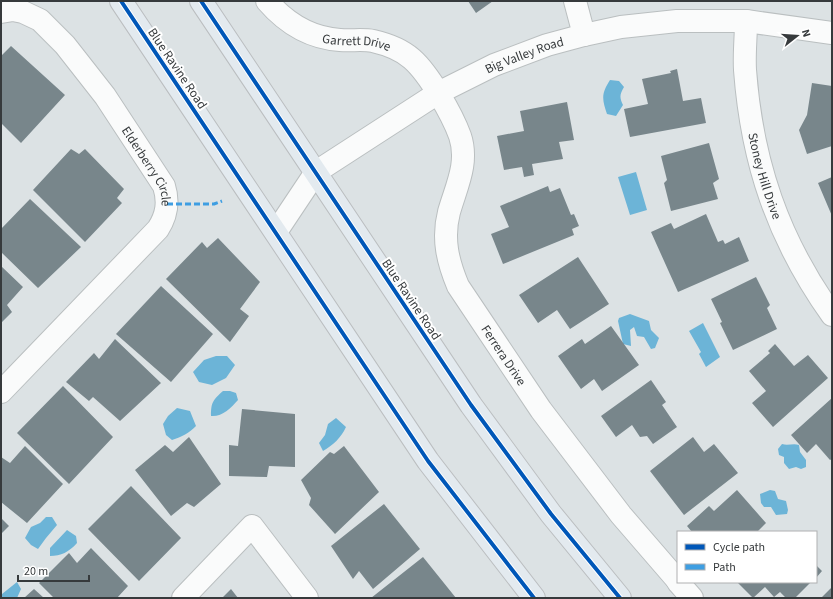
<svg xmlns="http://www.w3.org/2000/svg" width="833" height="599" font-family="'Source Sans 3',sans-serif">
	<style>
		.water { fill: #6cb4d7 }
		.building { fill: #78868b }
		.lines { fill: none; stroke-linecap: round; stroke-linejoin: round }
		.minor-casing { stroke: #babfc0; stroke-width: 24 }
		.major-casing { stroke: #bbbec0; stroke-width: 24 }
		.minor { stroke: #fafbfb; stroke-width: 22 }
		.major { stroke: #e3eaef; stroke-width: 22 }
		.quiet { stroke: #3e9ee2; stroke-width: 3; stroke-dasharray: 6 3; stroke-linecap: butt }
		.cycleway-casing { stroke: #fff; stroke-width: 6 }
		.cycleway { stroke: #0057b8; stroke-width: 4 }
		.labels { text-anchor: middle; stroke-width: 4; stroke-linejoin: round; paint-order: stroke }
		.street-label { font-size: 13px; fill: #363a3c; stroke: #fff }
	</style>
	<rect width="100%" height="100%" fill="#dce2e4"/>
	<path class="water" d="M610 80 619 81 624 87C620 94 619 97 623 105L616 116 607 114C602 99 601 94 610 80Z
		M636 172 647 210 630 215 618 177Z
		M630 314 649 321 651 330 659 338 655 348 651 349 644 337 637 336 634 327 630 330 631 346 623 344 618 321 619 318Z
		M703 323 720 357 706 367 699 354 701 352 689 331Z
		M216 356H227L235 365 226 378 212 385 199 382 193 372 204 360Z
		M223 391H230L236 393 238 400C231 408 222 417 211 416 211 402 213 400 223 391Z
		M177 408 190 411 196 426C189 433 182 437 172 440L166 435 163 424 168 416Z
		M336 418 346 427C341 438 333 445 323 451L319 443 325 435 328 424Z
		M782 444C788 446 793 443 799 445L800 452 806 460V467L801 469 796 467 789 469 784 463V457L779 455 778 449Z
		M770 490 775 491 778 499 786 501 788 510 787 514 776 515 771 507H764L761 503 760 494Z
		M46 517H52L57 525 46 538 38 549 31 545 25 538 31 527 40 523Z
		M67 530 76 536 77 543C69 552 61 556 50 556V548Z
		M17 582 21 589 17 598H1L2 594Z"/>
	<path class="building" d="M468 1H493L476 13Z
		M11 46 65 95 21 143 1 123V56Z
		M677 69 683 101 701 98 706 123 630 137 624 109 648 104 642 79 671 73 670 71Z
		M812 83 832 86V146L807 154 799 130 807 115Z
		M567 102 574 140 559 142 563 159 532 164 534 175 524 177 522 167 504 170 497 136 524 131 520 111Z
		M709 143 719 179 713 183 718 199 671 211 664 183 667 180 661 156Z
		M71 149 79 154 85 149 124 189 117 198 122 203 85 242 33 190Z
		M832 177V216L818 183Z
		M548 186 550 192 560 188 571 215 574 214 579 226 572 229 574 235 503 264 491 234 509 227 500 206Z
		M30 199 81 247 38 288 1 252V229Z
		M706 214 718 242 723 240 725 244 739 237 749 261 678 292 651 232 671 223 674 229Z
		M218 238 260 282 240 309 249 316 230 342 166 279 202 242 207 248Z
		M578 257 609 304 570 329 557 310 538 323 519 295Z
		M1 266 23 287 7 305 12 312 1 323Z
		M756 277 770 305 767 308 777 329 733 350 720 323 722 322 711 299Z
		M161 286 213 334 171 382 116 334Z
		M611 326 639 365 602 391 594 379 581 389 558 356 582 339 585 344Z
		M115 339 161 383 120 421 93 397 89 401 66 382 94 353 99 359Z
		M775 344 794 366 808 355 828 378 773 427 752 403 766 391 749 371 770 353 768 351Z
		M651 380 666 402 662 405 677 427 653 444 647 436 640 437 632 425 616 437 601 416Z
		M63 386 113 437 69 484 17 433Z
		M832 398V459L830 460 816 444 807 453 791 435Z
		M242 409 295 414V467L269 466 267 477 229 476V445L238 446Z
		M189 437 221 484 194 507 187 503 171 516 135 470 165 445 173 452Z
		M693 437 704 452 714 444 738 473 684 515 650 471Z
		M25 446 63 484 27 523 1 502V457L10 463Z
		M344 446 379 492 335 534 309 505 311 498 301 480 330 452 334 454Z
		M131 486 181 538 139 581 88 529Z
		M737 490 766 523 757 532H692L687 526 709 506 714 511Z
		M384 504 420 549 373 589 359 571 353 579 331 546Z
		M1 518 9 526 1 534Z
		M91 548 128 586 117 598H54L39 583 69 553 77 563Z
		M423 557 456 598H371Z
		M816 565 822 571 816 578Z
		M737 582H811L795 598H786L780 592 774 597 765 587 753 598Z
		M832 587V598H821Z
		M34 589 44 598H24Z
		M231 589 238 598H222Z"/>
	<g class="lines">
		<defs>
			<g id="minor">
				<path id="s1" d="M267 1C286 23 310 38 340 40 351 41 363 39 373 41 386 44 402 50 412 59 429 74 452 114 460 136 469 163 456 187 449 212 442 239 448 262 458 286L541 410 621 515 678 581"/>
				<path d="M575 1 584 35"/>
				<path id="s2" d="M1 12 13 10 23 12 40 20 65 45 105 96 164 186C169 202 167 215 158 229L1 392"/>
				<path id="s3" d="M746 21C746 37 744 54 745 70 752 163 778 239 832 315"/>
				<path id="s4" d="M276 232 316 172 438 93 494 65 547 45 584 35 621 27 677 21H746L832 33"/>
				<path d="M678 582 692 598"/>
				<path d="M183 598 252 526 307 598"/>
			</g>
			<path id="major" d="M121 1 428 461 534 598
				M201 1 471 405 551 514 620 598"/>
		</defs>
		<use href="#minor" class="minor-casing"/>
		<use href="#major" class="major-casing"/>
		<use href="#minor" class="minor"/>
		<use href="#major" class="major"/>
		<path class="quiet" d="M167 204H214L222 201"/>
		<defs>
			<path id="cycleway" d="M121 1 428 461 534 598
				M201 1 471 405 551 514 620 598"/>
		</defs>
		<use href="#cycleway" class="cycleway-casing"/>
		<use href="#cycleway" class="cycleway"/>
	</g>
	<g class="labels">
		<g class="street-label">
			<text dy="5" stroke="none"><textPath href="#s1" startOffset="102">Garrett Drive</textPath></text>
			<text dy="5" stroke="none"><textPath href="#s4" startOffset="312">Big Valley Road</textPath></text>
			<text transform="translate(178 68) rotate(56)" y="5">Blue Ravine Road</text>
			<text dy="5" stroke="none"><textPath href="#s2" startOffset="224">Elderberry Circle</textPath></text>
			<text dy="5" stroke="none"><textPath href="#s3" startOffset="157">Stoney Hill Drive</textPath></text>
			<text transform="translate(412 299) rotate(56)" y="5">Blue Ravine Road</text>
			<text dy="5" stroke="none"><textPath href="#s1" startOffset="490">Ferrera Drive</textPath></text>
		</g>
	</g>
	<rect width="833" height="599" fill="none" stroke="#363a3c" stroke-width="4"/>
	<rect x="677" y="531" width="140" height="52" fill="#ffffff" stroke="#afb0b1"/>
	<rect x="685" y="544" width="20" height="6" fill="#0057b8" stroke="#afb0b1"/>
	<text x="713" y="551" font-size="12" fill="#363a3c">Cycle path</text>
	<rect x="685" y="564" width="20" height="6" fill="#3e9ee2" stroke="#afb0b1"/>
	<text x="713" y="571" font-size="12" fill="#363a3c">Path</text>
	<g transform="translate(797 36) rotate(73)" stroke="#ffffff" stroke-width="3" paint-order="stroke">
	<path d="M0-3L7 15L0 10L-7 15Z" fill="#363a3c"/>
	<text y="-6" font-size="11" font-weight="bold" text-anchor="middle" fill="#363a3c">N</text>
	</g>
	<path d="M18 575v6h71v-6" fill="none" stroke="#363a3c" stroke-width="2"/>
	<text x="24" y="575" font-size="12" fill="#363a3c" stroke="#ffffff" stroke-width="3" paint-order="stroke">20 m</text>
</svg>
